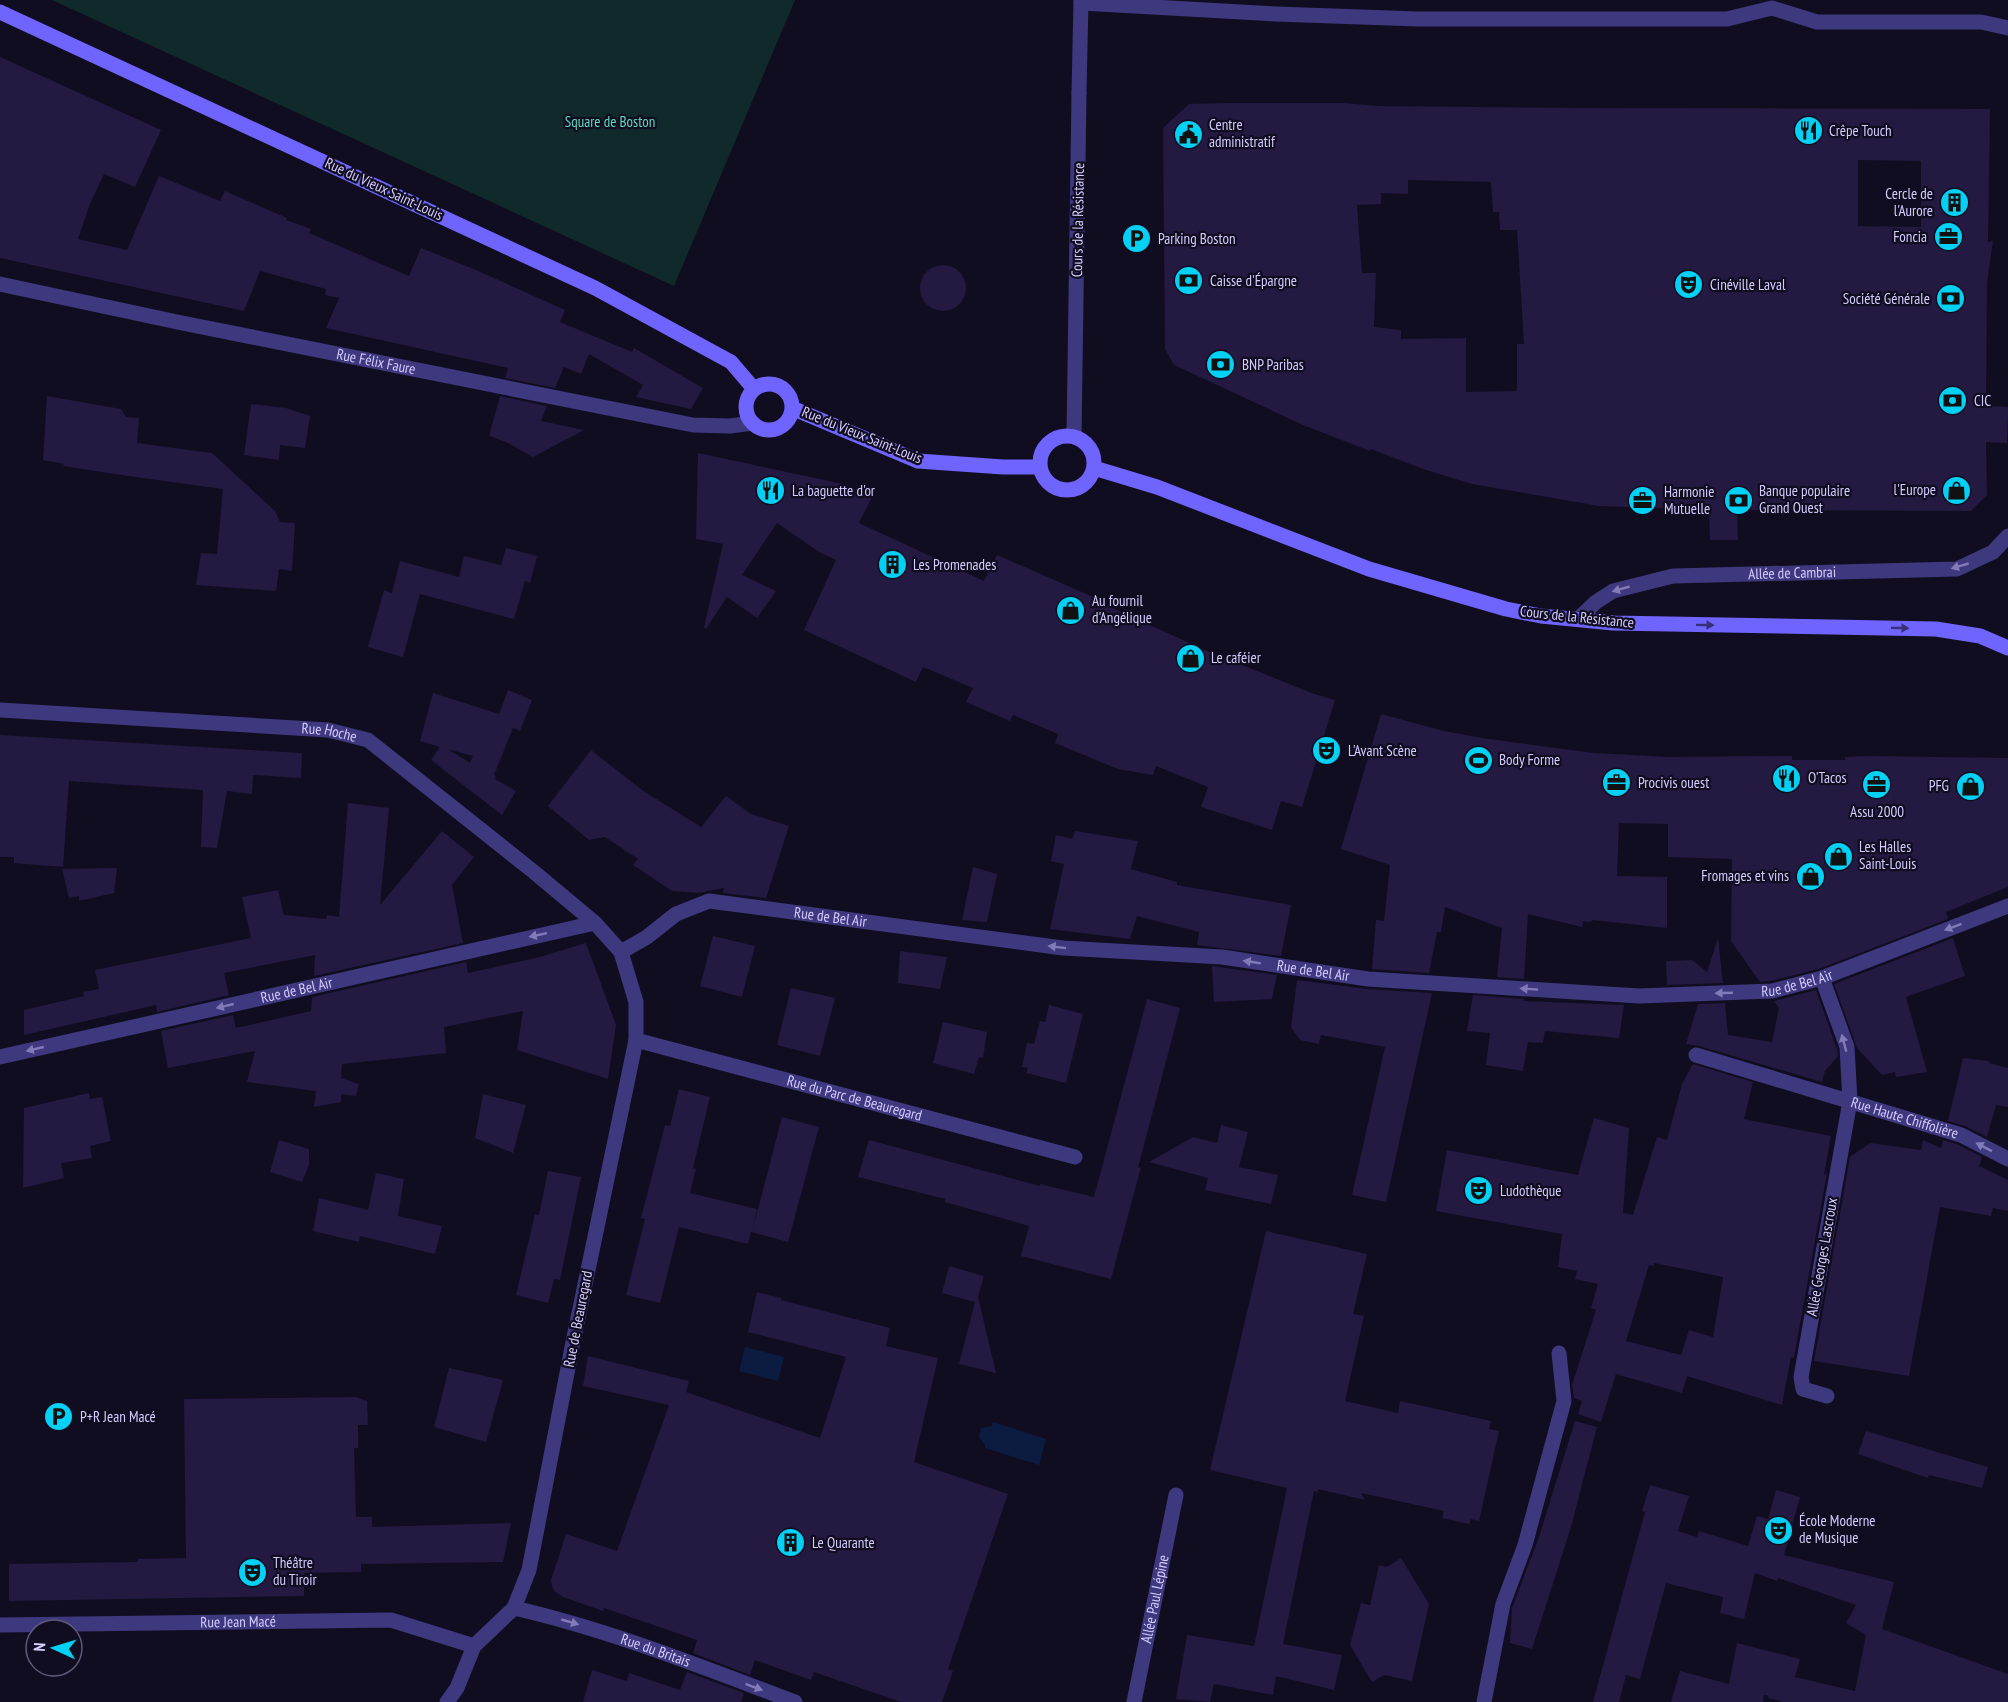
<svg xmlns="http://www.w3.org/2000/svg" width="2008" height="1702" font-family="'PT Sans Narrow',sans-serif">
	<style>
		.green { fill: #10292a }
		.water { fill: #0b1c40 }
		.building { fill: #231941; fill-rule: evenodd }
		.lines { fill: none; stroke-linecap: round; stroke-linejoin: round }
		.minor { stroke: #3e387f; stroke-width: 15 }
		.tertiary { stroke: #3e387f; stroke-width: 15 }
		.secondary { stroke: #7064fe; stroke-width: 15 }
		.oneway { fill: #827bb9 }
		.oneway2 { fill: #373079 }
		.labels { text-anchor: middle; stroke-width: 4.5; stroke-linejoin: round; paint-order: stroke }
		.park-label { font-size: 15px; fill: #59ddc3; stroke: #110d20 }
		.poi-label { font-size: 15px; fill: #d4ccff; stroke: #110d20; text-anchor: start }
		.street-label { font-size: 15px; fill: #d4ccff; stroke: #110d20 }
	</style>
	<rect width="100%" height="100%" fill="#110d20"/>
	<path class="green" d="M52 0H795L674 286Z"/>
	<path class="water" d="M745 1347 784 1357 778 1381 739 1371Z
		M993 1422 1046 1439 1039 1465 985 1448V1445L979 1437 981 1428 992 1426Z"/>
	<path class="building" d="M0 57 161 130 135 187 104 174 89 206 78 239 127 250 159 176 220 201 225 191 287 218 286 220 311 229 309 233 409 276 421 248 476 270 565 310 560 322 632 352 634 348 703 388 691 409 636 397 643 385 589 354 581 374 564 367 555 388 505 378 508 368 326 328 339 298 325 295 326 289 260 271 244 311 0 258Z
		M1226 103H1344L1378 106 1586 108 1990 109 1988 242 1993 241 1987 283 1986 406 2008 407V418L2007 443 1986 442 1987 495 1971 511 1737 510 1738 540H1710L1709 510 1599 506 1472 484 1423 469 1371 449 1370 451 1303 425 1174 365 1165 349 1163 128 1189 104ZM1858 160 1921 161V227L1858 226ZM1408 180 1491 182 1493 212H1499L1500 230H1517L1524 344H1517V391L1466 392V338L1401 339V330L1374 327 1376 273H1362L1357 205 1381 204V193L1408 194Z
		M920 288a23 23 0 1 1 46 0a23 23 0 1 1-46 0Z
		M47 396 121 409 126 417 139 418 137 443 212 453 275 511 280 522 295 523 292 571 279 569 276 591 196 585 201 553 217 554 223 489 128 476 63 466 64 464 43 460Z
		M500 396 547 406 541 421 584 430 533 457 506 442 489 436Z
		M251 404 286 408 310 416 305 448 280 445 279 460 244 455Z
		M698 453 843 484 872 497 859 523 984 581 997 555 1100 600 1099 602 1205 650 1314 694 1335 700 1302 807 1281 801 1272 830 1201 807 1208 787 1156 766 1153 775 1118 769 1055 743 1058 734 1013 715 1010 721 966 702 973 688 923 667 916 682 804 630 836 560 819 552 777 523 742 575 776 591 757 618 727 597 706 629 704 628 723 544 696 539Z
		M506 548 537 556 530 583 525 581 514 619 420 594 403 657 368 647 384 590 392 593 400 561 459 577 464 556 501 565Z
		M508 690 532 700 520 731 513 728 494 775 496 776 495 779 516 791 502 815 431 760 440 747 420 741 433 693 499 714ZM448 749 473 756 470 763Z
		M1381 714 1444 731 1482 738 1593 753 1669 757 1792 756V760H1845V757L1865 756 2008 758V887L1946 912 1948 919 1819 969 1771 981 1760 982 1731 941 1732 859 1668 857V824L1619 823 1617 876 1667 877V928L1592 920 1591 922 1583 921 1582 927 1528 914 1524 979 1497 977 1502 928 1445 907 1441 932H1437L1429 973 1372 969 1376 920 1384 921 1390 865 1341 849Z
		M0 735 302 753 301 778 253 775 252 794 227 791 217 848 201 847 203 790 69 781 63 867 14 863V857H0Z
		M591 750 642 790 701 827 726 796 751 814 789 826 766 898 723 893 724 888 698 893 672 891 633 865 638 859 605 837 589 840 548 806Z
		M348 803 389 808 380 905 442 831 474 857 452 885 463 943 314 976 315 955 224 973 229 995 157 1012 156 1005 24 1035V1010L84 996 83 992 99 989 95 970 251 938 242 897 278 890 284 915 326 919 327 915 339 917Z
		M1075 831 1138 841 1131 869 1177 882V885L1291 905 1281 956 1197 945 1199 932 1137 916 1130 939 1050 929 1064 864 1051 861 1056 835 1072 839Z
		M973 867 997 874 987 922 962 920Z
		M117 868 114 893 79 901V896L69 898 62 869Z
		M713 936 755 946 742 997 700 986Z
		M1718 938 1723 983 1667 985 1666 961 1692 960 1707 972Z
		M1953 938 1965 976 1906 997 1927 1072 1896 1077 1895 1072 1882 1075 1857 1048 1834 984Z
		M586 943 616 1025 608 1079 517 1050 523 1011 444 1027 446 1053 342 1064 341 1078 359 1084 356 1096 341 1094V1102L314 1107 316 1091 247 1082 255 1051 168 1068 161 1031 233 1015 236 1028 311 1011 312 997 466 962 468 973 540 957Z
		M900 951 947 957 940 989 898 983Z
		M1212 966 1277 975 1272 999 1214 1002Z
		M1297 980 1367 989 1432 993 1386 1202 1352 1195 1385 1047 1321 1035 1319 1044 1300 1040 1291 1027Z
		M791 988 835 998 820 1056 777 1045Z
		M1816 990 1837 1049 1838 1056 1825 1071 1822 1082 1699 1046 1686 1044 1698 1004 1725 1003 1728 1035 1772 1042 1779 1008 1774 1001Z
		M1473 995 1524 999 1523 1001 1624 1005 1619 1038 1545 1031 1543 1043 1528 1042 1523 1071 1486 1065 1490 1033 1467 1031Z
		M1147 999 1180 1008 1138 1168 1141 1167 1111 1279 1021 1256 1029 1226 945 1202V1199L858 1177 869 1140 1040 1186V1184L1094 1197Z
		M1049 1005 1083 1014 1066 1083 1026 1073 1028 1068 1022 1067 1027 1043 1034 1044 1040 1021 1045 1022Z
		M943 1022 987 1032 983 1058 979 1057 974 1074 933 1063Z
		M1963 1058 1989 1061V1063L2008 1068V1107L1996 1105 1987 1137 1965 1126 1948 1121Z
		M1693 1064 1753 1082 1744 1119 1831 1136 1824 1175 1827 1173 1794 1358 1791 1357 1782 1405 1687 1376 1682 1393 1616 1374 1601 1422 1578 1414 1582 1401 1574 1398 1572 1385 1596 1310 1591 1308 1598 1284 1575 1279 1577 1271 1558 1267 1562 1234 1436 1211 1447 1150 1578 1175 1594 1118 1629 1128 1623 1213 1633 1215 1657 1137 1667 1140 1682 1084ZM1654 1263 1723 1277 1713 1337 1689 1330 1681 1355 1626 1341 1649 1265 1654 1266Z
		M679 1089 710 1097 693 1168 696 1169 690 1193 757 1209 752 1232 782 1117 819 1127 788 1242 751 1232 748 1244 679 1227 660 1303 626 1295 645 1219 641 1218 665 1125 670 1126Z
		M89 1093 90 1099 102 1097 111 1141 90 1146 92 1158 61 1163 64 1178 23 1188 24 1108Z
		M483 1094 526 1105 513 1153 475 1138Z
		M1221 1125 1248 1132 1239 1167 1278 1175 1271 1204 1205 1190 1208 1178 1149 1162 1193 1137 1217 1143Z
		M279 1140 309 1149V1165L302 1182 270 1172Z
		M1923 1140 1941 1148 1943 1140 1957 1144 1982 1157 1979 1166 2008 1180V1211L1993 1208 1991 1216 1940 1207 1909 1376 1814 1361 1850 1157 1870 1143 1921 1150Z
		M548 1171 581 1177 560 1280 554 1279 548 1303 516 1295 535 1214 539 1215Z
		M376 1173 404 1179 398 1216 442 1226 435 1254 360 1236 359 1242 313 1231 319 1198 368 1210Z
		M1266 1231 1367 1254 1353 1314 1364 1316 1345 1401 1398 1413 1400 1401 1491 1421 1489 1429 1499 1431 1479 1521 1471 1519 1469 1524 1442 1518 1444 1511 1361 1493 1365 1500 1318 1489V1492L1314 1491 1283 1644 1342 1655 1334 1690 1276 1676 1273 1695 1214 1684 1210 1702 1176 1699 1187 1635 1254 1646 1287 1488 1210 1470Z
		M949 1266 984 1276 978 1297 996 1373 959 1364 975 1302 942 1293Z
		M757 1292 781 1298V1300L890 1328 886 1346 938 1358 914 1462 1008 1494 948 1669 953 1671 942 1702H901L814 1672 811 1680 755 1660 750 1675 693 1653 697 1640 604 1608 603 1611 563 1597 554 1591 552 1586 551 1580 566 1534 617 1551 669 1405 583 1386 588 1356 689 1381 686 1392 820 1438 846 1357 748 1332Z
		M449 1368 503 1380 486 1442 434 1427Z
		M356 1397 367 1401 368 1425H358V1448H354L356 1517H372V1527L511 1523 503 1562 361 1564V1572L304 1573V1596L9 1601V1564L137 1562 138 1559 186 1558 184 1399Z
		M1575 1421 1597 1427 1571 1527 1532 1649 1510 1643 1512 1608 1538 1540Z
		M1866 1431 1988 1467 1982 1488 1929 1475 1928 1478 1858 1454Z
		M1650 1485 1689 1496 1678 1531 1697 1537 1699 1531 1748 1546 1757 1516 1768 1519 1776 1490 1800 1497 1784 1555 1894 1582 1882 1629 2008 1674V1702H1783L1768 1698 1769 1696 1764 1695 1763 1702H1671L1680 1671 1729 1684 1737 1643 1800 1659 1795 1677 1855 1691 1866 1635 1846 1623 1856 1605 1778 1578 1777 1581 1755 1573 1744 1619 1720 1613 1723 1597 1666 1583 1640 1679 1626 1675 1619 1702H1593L1645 1512 1642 1511Z
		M1401 1558 1429 1604 1412 1681 1384 1675 1372 1682 1350 1645 1361 1603 1370 1605 1379 1565 1387 1567Z
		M592 1670 627 1681 629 1673 680 1690 687 1672 744 1693 741 1702H583Z"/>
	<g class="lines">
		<g class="minor">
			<path d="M1081 3 1276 14 1418 19H1727L1772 8 1817 22H1981L2008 28"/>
			<path d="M1079 93 1081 0"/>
			<path id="s1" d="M0 284 182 323 693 425 730 426 753 423"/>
			<path id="s2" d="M0 710 328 730 368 740 534 872 595 923 621 952 636 1002V1040L573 1342 529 1570 514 1608C610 1630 702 1667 795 1702"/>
			<path id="s3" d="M621 952 647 937 676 914 709 901 1063 948 1222 957 1368 979 1639 996 1772 991 1822 978 2008 906"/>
			<path d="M1822 978 1847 1047 1850 1101 1801 1377 1803 1389 1827 1396"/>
			<path id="s4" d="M636 1040 1075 1157"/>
			<path id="s5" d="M1696 1055 1961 1135 2008 1159"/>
			<path id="s6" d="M0 1057 595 923"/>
			<path id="s7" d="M1134 1702 1176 1495"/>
			<path d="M1484 1702 1503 1604 1525 1545 1564 1401 1559 1353"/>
		</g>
		<g class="tertiary">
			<path d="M1074 436 1079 93"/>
			<path id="s8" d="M1578 619 1596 602 1613 591 1673 576 1957 569 1993 552 2008 536"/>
			<path id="s9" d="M0 1625 391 1620 474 1646"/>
			<path d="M447 1702 457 1688 474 1646 514 1608"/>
		</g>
		<path class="secondary" d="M0 12 595 288 731 362 754 389
			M746 407a23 23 0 1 1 46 0a23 23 0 1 1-46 0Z
			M792 408 918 461 1003 467H1040
			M1040 463a27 27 0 1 1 54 0a27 27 0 1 1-54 0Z
			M1094 468 1157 487 1369 569 1506 609 1541 616 1613 623 1936 629 1980 636 2008 648"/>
	</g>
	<defs><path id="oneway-solid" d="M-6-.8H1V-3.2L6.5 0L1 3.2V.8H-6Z" transform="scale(1.5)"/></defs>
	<g class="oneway">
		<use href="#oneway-solid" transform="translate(1960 566) rotate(164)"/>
		<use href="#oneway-solid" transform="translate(1621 589) rotate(164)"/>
		<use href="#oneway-solid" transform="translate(1953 927) rotate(159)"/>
		<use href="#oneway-solid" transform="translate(538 935) rotate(168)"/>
		<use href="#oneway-solid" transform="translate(1057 947) rotate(-173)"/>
		<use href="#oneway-solid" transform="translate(1252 962) rotate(-171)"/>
		<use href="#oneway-solid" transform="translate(1529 989) rotate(-176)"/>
		<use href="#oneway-solid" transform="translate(1724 993) rotate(178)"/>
		<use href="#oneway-solid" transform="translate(225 1006) rotate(167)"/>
		<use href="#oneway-solid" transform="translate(1844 1043) rotate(-105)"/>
		<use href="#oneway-solid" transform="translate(35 1049) rotate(167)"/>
		<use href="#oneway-solid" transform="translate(1984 1147) rotate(-153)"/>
		<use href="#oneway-solid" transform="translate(570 1622) rotate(16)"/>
		<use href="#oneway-solid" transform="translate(754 1687) rotate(21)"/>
	</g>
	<g class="oneway2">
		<use href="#oneway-solid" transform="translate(1705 625) rotate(1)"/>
		<use href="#oneway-solid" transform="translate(1900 628) rotate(1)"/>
	</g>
	<defs>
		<symbol id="restaurant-disc" viewBox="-11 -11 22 22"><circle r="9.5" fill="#02d0f4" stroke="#110d20"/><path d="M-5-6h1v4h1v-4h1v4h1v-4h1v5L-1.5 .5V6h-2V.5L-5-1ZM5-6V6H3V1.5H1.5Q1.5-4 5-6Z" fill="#111"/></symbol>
		<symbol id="civic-disc" viewBox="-11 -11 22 22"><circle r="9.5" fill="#02d0f4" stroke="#110d20"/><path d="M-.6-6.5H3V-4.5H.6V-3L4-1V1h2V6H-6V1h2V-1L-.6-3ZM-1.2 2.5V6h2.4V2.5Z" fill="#111"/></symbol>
		<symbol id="building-disc" viewBox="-11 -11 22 22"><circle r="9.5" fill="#02d0f4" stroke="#110d20"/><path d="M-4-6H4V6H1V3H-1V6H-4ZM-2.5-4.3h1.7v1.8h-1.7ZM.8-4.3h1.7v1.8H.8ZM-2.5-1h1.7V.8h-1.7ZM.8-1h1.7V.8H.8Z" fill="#111"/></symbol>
		<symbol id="office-disc" viewBox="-11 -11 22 22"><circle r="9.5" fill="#02d0f4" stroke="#110d20"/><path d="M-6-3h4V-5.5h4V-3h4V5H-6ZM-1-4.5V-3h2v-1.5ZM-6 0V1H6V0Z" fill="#111"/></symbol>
		<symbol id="parking-disc" viewBox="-11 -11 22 22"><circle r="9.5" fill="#02d0f4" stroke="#110d20"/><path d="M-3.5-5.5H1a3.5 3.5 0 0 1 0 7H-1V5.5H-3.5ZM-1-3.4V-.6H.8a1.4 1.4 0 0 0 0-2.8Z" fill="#111"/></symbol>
		<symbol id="bank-disc" viewBox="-11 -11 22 22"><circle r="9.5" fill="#02d0f4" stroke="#110d20"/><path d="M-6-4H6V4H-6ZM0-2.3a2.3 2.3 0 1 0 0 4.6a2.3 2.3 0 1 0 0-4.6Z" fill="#111"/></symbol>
		<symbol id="theatre-disc" viewBox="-11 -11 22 22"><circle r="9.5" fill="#02d0f4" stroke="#110d20"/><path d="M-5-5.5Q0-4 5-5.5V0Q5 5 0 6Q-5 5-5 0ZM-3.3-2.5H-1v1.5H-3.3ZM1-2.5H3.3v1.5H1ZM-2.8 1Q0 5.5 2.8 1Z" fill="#111"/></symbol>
		<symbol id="shop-disc" viewBox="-11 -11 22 22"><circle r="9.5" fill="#02d0f4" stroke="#110d20"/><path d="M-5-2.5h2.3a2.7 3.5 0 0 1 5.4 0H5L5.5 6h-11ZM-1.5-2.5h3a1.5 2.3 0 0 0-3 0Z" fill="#111"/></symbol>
		<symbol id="stadium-disc" viewBox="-11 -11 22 22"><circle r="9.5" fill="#02d0f4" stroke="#110d20"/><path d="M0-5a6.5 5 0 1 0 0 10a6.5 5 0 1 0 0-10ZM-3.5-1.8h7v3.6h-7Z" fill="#111"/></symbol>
	</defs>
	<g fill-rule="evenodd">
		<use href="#restaurant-disc" x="1792" y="114" width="33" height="33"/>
		<use href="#civic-disc" x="1172" y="118" width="33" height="33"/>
		<use href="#building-disc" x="1938" y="186" width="33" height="33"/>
		<use href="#office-disc" x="1932" y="220" width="33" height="33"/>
		<use href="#parking-disc" x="1120" y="222" width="33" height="33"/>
		<use href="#bank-disc" x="1172" y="264" width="33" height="33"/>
		<use href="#theatre-disc" x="1672" y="268" width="33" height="33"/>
		<use href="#bank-disc" x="1934" y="282" width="33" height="33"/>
		<use href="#bank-disc" x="1204" y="348" width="33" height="33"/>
		<use href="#bank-disc" x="1936" y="384" width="33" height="33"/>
		<use href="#shop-disc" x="1940" y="474" width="33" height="33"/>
		<use href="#restaurant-disc" x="754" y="474" width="33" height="33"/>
		<use href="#bank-disc" x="1722" y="484" width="33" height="33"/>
		<use href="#office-disc" x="1626" y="484" width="33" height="33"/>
		<use href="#building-disc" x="876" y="548" width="33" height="33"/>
		<use href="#shop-disc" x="1054" y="594" width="33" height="33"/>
		<use href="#shop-disc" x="1174" y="642" width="33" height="33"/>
		<use href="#theatre-disc" x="1310" y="734" width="33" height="33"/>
		<use href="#stadium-disc" x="1462" y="744" width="33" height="33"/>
		<use href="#restaurant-disc" x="1770" y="762" width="33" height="33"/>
		<use href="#office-disc" x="1600" y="766" width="33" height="33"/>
		<use href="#office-disc" x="1860" y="768" width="33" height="33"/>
		<use href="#shop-disc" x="1954" y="770" width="33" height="33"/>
		<use href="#shop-disc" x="1822" y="840" width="33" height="33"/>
		<use href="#shop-disc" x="1794" y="860" width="33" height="33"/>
		<use href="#theatre-disc" x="1462" y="1174" width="33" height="33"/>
		<use href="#parking-disc" x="42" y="1400" width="33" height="33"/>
		<use href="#theatre-disc" x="1762" y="1514" width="33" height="33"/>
		<use href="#building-disc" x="774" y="1526" width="33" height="33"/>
		<use href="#theatre-disc" x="236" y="1556" width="33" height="33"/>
	</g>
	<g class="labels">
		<g class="park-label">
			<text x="610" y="127">Square de Boston</text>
		</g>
		<g class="poi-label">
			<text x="1209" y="130">Centre<tspan x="1209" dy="17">administratif</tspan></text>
			<text x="1829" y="136">Crêpe Touch</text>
			<text x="1933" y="199" text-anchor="end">Cercle de<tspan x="1933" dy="17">l'Aurore</tspan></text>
			<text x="1927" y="242" text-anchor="end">Foncia</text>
			<text x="1158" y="244">Parking Boston</text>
			<text x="1210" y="286">Caisse d'Épargne</text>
			<text x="1710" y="290">Cinéville Laval</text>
			<text x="1930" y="304" text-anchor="end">Société Générale</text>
			<text x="1242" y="370">BNP Paribas</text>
			<text x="1974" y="406">CIC</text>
			<text x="1936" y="495" text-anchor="end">l'Europe</text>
			<text x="792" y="496">La baguette d'or</text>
			<text x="1759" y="496">Banque populaire<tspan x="1759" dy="17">Grand Ouest</tspan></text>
			<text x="1664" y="497">Harmonie<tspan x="1664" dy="17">Mutuelle</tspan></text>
			<text x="913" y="570">Les Promenades</text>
			<text x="1092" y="606">Au fournil<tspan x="1092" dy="17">d'Angélique</tspan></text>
			<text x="1211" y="663">Le caféier</text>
			<text x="1348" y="756">L'Avant Scène</text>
			<text x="1499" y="765">Body Forme</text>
			<text x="1808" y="783">O'Tacos</text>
			<text x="1638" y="788">Procivis ouest</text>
			<text x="1949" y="791" text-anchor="end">PFG</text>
			<text x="1877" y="817" text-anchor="middle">Assu 2000</text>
			<text x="1859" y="852">Les Halles<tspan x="1859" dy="17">Saint-Louis</tspan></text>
			<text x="1789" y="881" text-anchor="end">Fromages et vins</text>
			<text x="1500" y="1196">Ludothèque</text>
			<text x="80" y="1422">P+R Jean Macé</text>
			<text x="1799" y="1526">École Moderne<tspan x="1799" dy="17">de Musique</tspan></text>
			<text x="812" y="1548">Le Quarante</text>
			<text x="273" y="1568">Théâtre<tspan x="273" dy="17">du Tiroir</tspan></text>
		</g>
		<g class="street-label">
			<text transform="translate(384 189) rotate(25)" y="5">Rue du Vieux Saint-Louis</text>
			<text transform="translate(1078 220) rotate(-89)" y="5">Cours de la Résistance</text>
			<text dy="5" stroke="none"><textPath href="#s1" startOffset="384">Rue Félix Faure</textPath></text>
			<text transform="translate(862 435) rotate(22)" y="5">Rue du Vieux Saint-Louis</text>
			<text dy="5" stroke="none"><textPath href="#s8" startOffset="226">Allée de Cambrai</textPath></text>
			<text transform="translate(1577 617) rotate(6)" y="5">Cours de la Résistance</text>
			<text dy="5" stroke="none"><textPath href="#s2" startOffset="330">Rue Hoche</textPath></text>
			<text dy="5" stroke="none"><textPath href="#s3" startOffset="225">Rue de Bel Air</textPath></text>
			<text dy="5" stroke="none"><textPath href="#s3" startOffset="711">Rue de Bel Air</textPath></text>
			<text dy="5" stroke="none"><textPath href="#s3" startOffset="1197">Rue de Bel Air</textPath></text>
			<text dy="5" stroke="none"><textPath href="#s6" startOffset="304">Rue de Bel Air</textPath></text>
			<text dy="5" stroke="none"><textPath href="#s4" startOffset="226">Rue du Parc de Beauregard</textPath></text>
			<text dy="5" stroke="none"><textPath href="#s5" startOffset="218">Rue Haute Chiffolière</textPath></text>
			<text transform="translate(1822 1257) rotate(-80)" y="5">Allée Georges Lascroux</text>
			<text transform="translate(578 1319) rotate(-79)" y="5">Rue de Beauregard</text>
			<text dy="5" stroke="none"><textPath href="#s7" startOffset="105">Allée Paul Lépine</textPath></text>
			<text dy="5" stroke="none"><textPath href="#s9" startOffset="238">Rue Jean Macé</textPath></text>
			<text dy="5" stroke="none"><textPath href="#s2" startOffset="1520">Rue du Britais</textPath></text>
		</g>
	</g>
	<g transform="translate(54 1648) rotate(274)"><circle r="28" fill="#110d20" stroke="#5f5979" stroke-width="1.5"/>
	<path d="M0-4.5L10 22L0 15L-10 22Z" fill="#02d0f4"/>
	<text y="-9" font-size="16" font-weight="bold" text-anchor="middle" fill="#d4ccff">N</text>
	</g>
</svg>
